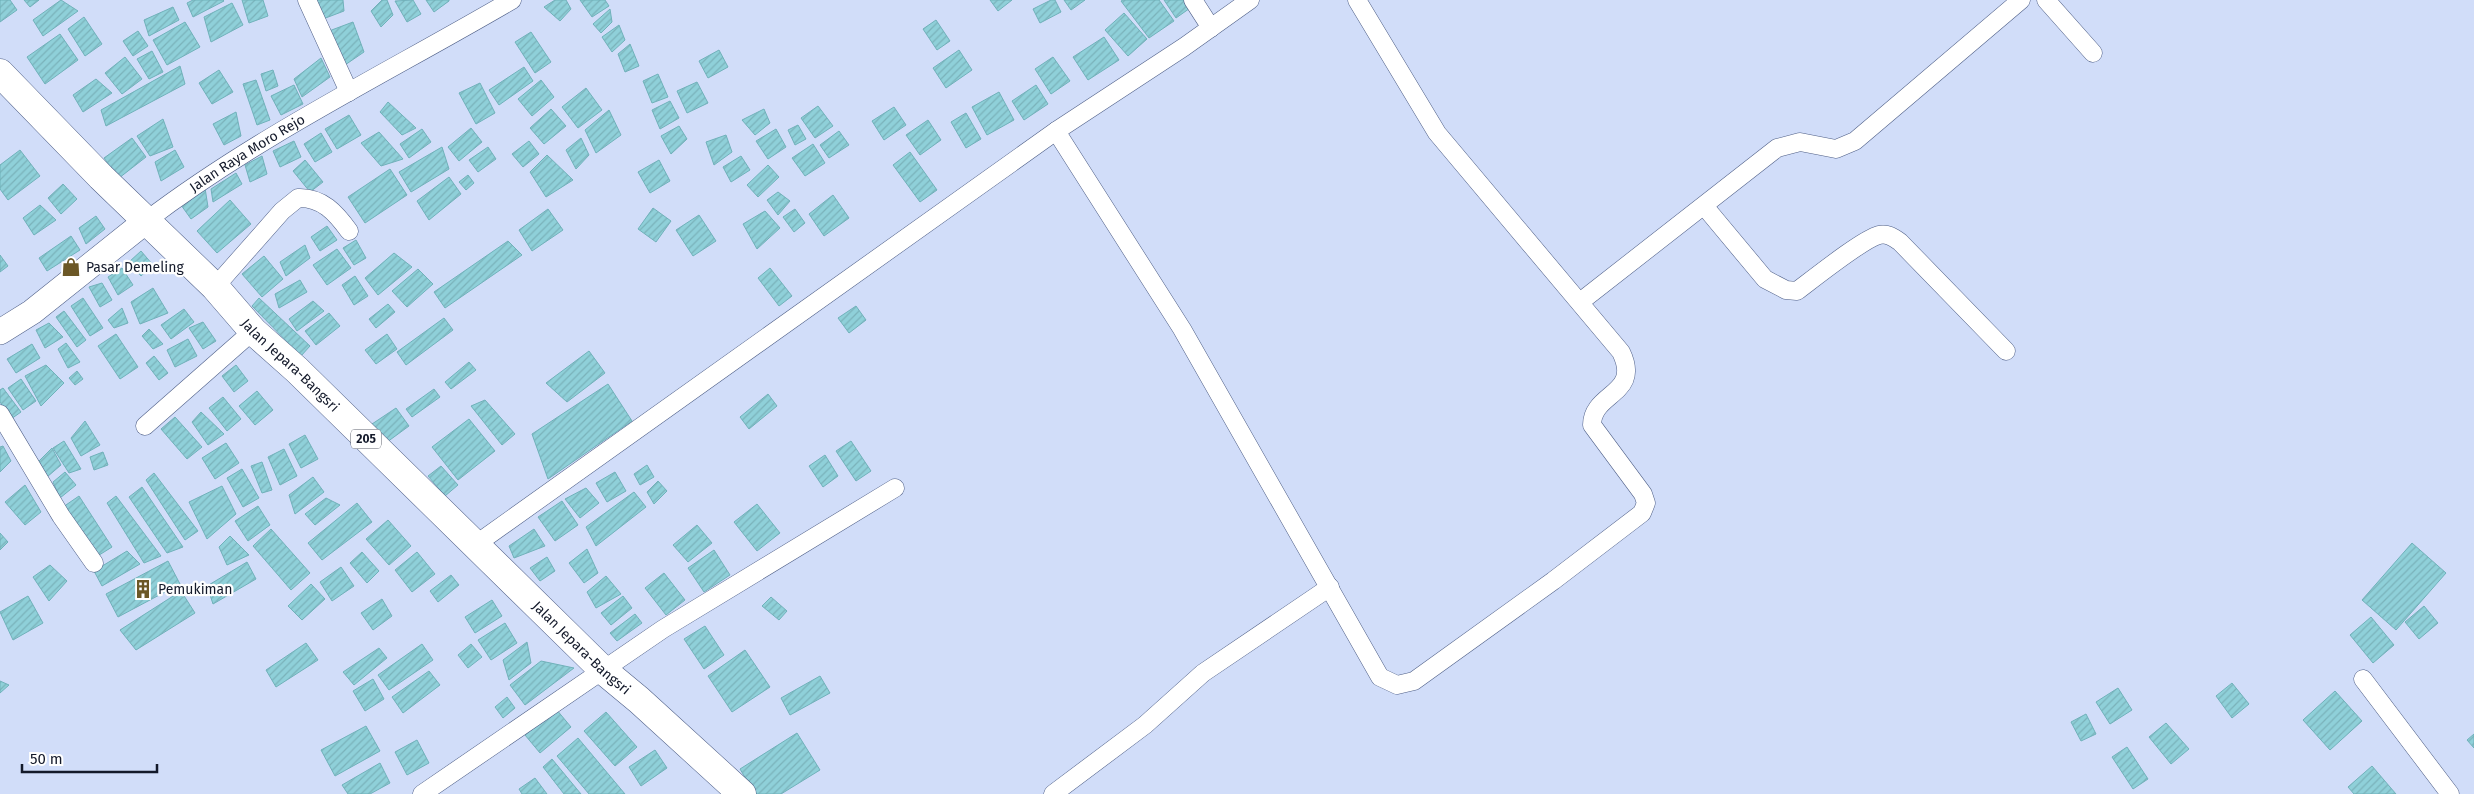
<svg xmlns="http://www.w3.org/2000/svg" width="2474" height="794" font-family="'Fira Sans',sans-serif">
	<defs>
		<pattern id="building-hatch" width="6" height="6" patternUnits="userSpaceOnUse" patternTransform="scale(1.25)"><rect width="6" height="6" fill="#8fd0d9"/><path d="M-1 1l2-2M0 6l6-6M5 7l2-2" fill="none" stroke="#7ab2ba"/></pattern>
	</defs>
	<rect width="100%" height="100%" fill="#d1ddf9"/>
	<g fill="url(#building-hatch)" stroke="#70b1ba">
		<polygon points="0,0 10,0 17,10 0,22"/>
		<polygon points="24,0 39,0 30,7"/>
		<polygon points="61,0 78,11 43,36 33,20"/>
		<polygon points="193,0 223,0 224,1 193,17 187,3"/>
		<polygon points="242,0 263,0 268,16 249,23"/>
		<polygon points="315,0 343,0 344,11 323,19"/>
		<polygon points="382,0 387,0 393,15 381,27 371,11"/>
		<polygon points="413,0 421,14 407,22 395,1"/>
		<polygon points="426,0 449,0 449,1 434,12"/>
		<polygon points="555,0 566,0 571,9 560,21 544,7"/>
		<polygon points="580,0 605,0 609,6 592,17"/>
		<polygon points="990,0 1012,0 998,11"/>
		<polygon points="1051,0 1055,0 1061,12 1040,23 1033,9"/>
		<polygon points="1064,0 1085,0 1071,10"/>
		<polygon points="1123,0 1159,0 1174,21 1149,38 1121,1"/>
		<polygon points="1164,0 1189,0 1193,6 1176,18"/>
		<polygon points="232,3 243,25 211,42 204,17"/>
		<polygon points="173,7 179,20 149,36 144,20"/>
		<polygon points="610,9 612,22 601,33 593,24"/>
		<polygon points="1124,13 1147,39 1128,56 1105,30"/>
		<polygon points="84,17 102,44 85,56 68,29"/>
		<polygon points="936,20 950,41 937,50 923,29"/>
		<polygon points="185,22 200,47 167,65 153,40"/>
		<polygon points="353,22 364,52 342,67 329,31"/>
		<polygon points="619,25 625,40 612,52 602,37"/>
		<polygon points="138,31 148,46 133,56 123,41"/>
		<polygon points="531,32 551,62 535,73 515,42"/>
		<polygon points="60,34 78,60 45,84 27,57"/>
		<polygon points="1104,37 1119,60 1088,80 1073,57"/>
		<polygon points="630,44 639,66 625,72 618,54"/>
		<polygon points="719,50 728,67 708,78 699,61"/>
		<polygon points="959,50 972,70 946,88 933,68"/>
		<polygon points="152,51 163,72 149,79 137,59"/>
		<polygon points="125,57 142,79 122,94 105,73"/>
		<polygon points="1053,57 1070,81 1051,94 1035,69"/>
		<polygon points="321,58 330,77 302,97 294,79"/>
		<polygon points="180,66 185,84 106,126 101,110"/>
		<polygon points="524,67 533,81 499,105 489,90"/>
		<polygon points="219,70 233,92 212,104 199,83"/>
		<polygon points="273,70 278,86 266,91 261,74"/>
		<polygon points="658,74 668,97 652,103 643,81"/>
		<polygon points="96,79 112,93 83,112 73,95"/>
		<polygon points="256,80 270,120 257,125 243,84"/>
		<polygon points="541,80 554,97 532,116 518,99"/>
		<polygon points="697,82 708,103 687,113 677,91"/>
		<polygon points="480,83 495,113 476,124 459,93"/>
		<polygon points="294,85 303,104 281,115 271,96"/>
		<polygon points="1036,85 1048,104 1024,120 1012,101"/>
		<polygon points="586,88 602,110 578,128 562,107"/>
		<polygon points="999,92 1014,120 987,135 972,107"/>
		<polygon points="670,101 679,118 660,129 652,110"/>
		<polygon points="388,102 416,128 402,135 380,112"/>
		<polygon points="818,106 833,126 815,138 801,118"/>
		<polygon points="894,107 906,125 884,140 872,121"/>
		<polygon points="551,109 566,126 544,144 530,128"/>
		<polygon points="764,109 770,123 755,135 742,120"/>
		<polygon points="609,110 621,135 596,153 585,130"/>
		<polygon points="236,112 241,136 224,145 213,124"/>
		<polygon points="966,113 981,139 966,148 951,122"/>
		<polygon points="349,115 361,135 337,149 325,129"/>
		<polygon points="163,119 173,147 150,156 137,136"/>
		<polygon points="928,120 941,140 920,155 906,135"/>
		<polygon points="798,125 806,139 795,145 788,130"/>
		<polygon points="679,126 687,139 671,154 661,136"/>
		<polygon points="471,128 482,142 459,161 448,147"/>
		<polygon points="422,129 431,142 409,158 400,144"/>
		<polygon points="776,129 786,147 768,159 756,141"/>
		<polygon points="839,131 849,145 829,158 820,145"/>
		<polygon points="379,132 403,159 381,166 361,143"/>
		<polygon points="321,133 332,152 315,162 304,144"/>
		<polygon points="726,135 732,152 714,165 706,142"/>
		<polygon points="132,138 146,157 119,178 104,158"/>
		<polygon points="581,138 589,155 576,169 566,150"/>
		<polygon points="294,141 301,157 280,167 273,151"/>
		<polygon points="529,141 539,154 523,167 512,154"/>
		<polygon points="813,144 825,163 805,176 792,158"/>
		<polygon points="442,147 449,169 411,192 399,172"/>
		<polygon points="488,147 496,159 478,172 469,160"/>
		<polygon points="20,150 40,176 8,200 0,189 0,165"/>
		<polygon points="175,150 184,167 161,181 155,162"/>
		<polygon points="910,152 937,190 920,202 893,165"/>
		<polygon points="547,155 573,180 546,197 530,172"/>
		<polygon points="262,156 267,174 250,182 245,165"/>
		<polygon points="741,156 750,170 731,182 723,167"/>
		<polygon points="305,160 323,182 310,192 293,171"/>
		<polygon points="659,160 670,181 650,193 638,172"/>
		<polygon points="768,165 779,177 758,197 747,185"/>
		<polygon points="390,169 407,195 365,223 348,197"/>
		<polygon points="236,173 242,184 213,202 211,189"/>
		<polygon points="468,175 474,183 466,190 459,182"/>
		<polygon points="449,177 461,194 429,220 417,201"/>
		<polygon points="63,184 77,199 61,214 48,198"/>
		<polygon points="205,188 208,207 191,219 181,205"/>
		<polygon points="778,192 790,201 778,215 767,200"/>
		<polygon points="833,195 849,218 824,236 809,214"/>
		<polygon points="230,200 251,224 217,253 197,231"/>
		<polygon points="40,205 56,220 34,235 23,218"/>
		<polygon points="653,208 671,221 656,242 638,229"/>
		<polygon points="548,209 563,230 532,251 519,230"/>
		<polygon points="795,209 805,223 794,232 783,217"/>
		<polygon points="765,211 780,228 757,249 743,224"/>
		<polygon points="699,215 716,241 693,256 676,230"/>
		<polygon points="96,216 105,229 86,244 79,228"/>
		<polygon points="327,226 337,240 320,251 311,237"/>
		<polygon points="71,236 80,250 47,271 39,258"/>
		<polygon points="356,240 366,258 354,265 343,248"/>
		<polygon points="508,241 522,255 445,308 434,292"/>
		<polygon points="305,245 310,258 286,276 280,262"/>
		<polygon points="337,249 351,268 327,285 313,265"/>
		<polygon points="141,251 153,265 141,276 129,262"/>
		<polygon points="394,253 412,267 378,295 365,278"/>
		<polygon points="0,255 8,266 0,272"/>
		<polygon points="264,256 283,279 262,297 242,274"/>
		<polygon points="122,268 133,285 118,295 108,277"/>
		<polygon points="770,268 792,296 779,306 758,278"/>
		<polygon points="418,269 433,284 407,307 392,291"/>
		<polygon points="355,276 368,296 354,305 342,285"/>
		<polygon points="300,280 307,292 279,308 275,294"/>
		<polygon points="102,283 112,300 100,307 89,287"/>
		<polygon points="153,288 168,313 140,324 131,302"/>
		<polygon points="83,298 103,328 90,336 71,306"/>
		<polygon points="259,298 310,346 301,356 252,306"/>
		<polygon points="313,301 324,311 297,331 289,319"/>
		<polygon points="388,304 395,312 376,328 369,319"/>
		<polygon points="856,306 866,320 849,333 838,318"/>
		<polygon points="122,308 128,323 114,328 108,320"/>
		<polygon points="184,309 194,322 171,339 161,325"/>
		<polygon points="64,311 86,340 77,347 56,317"/>
		<polygon points="329,313 340,326 316,345 305,331"/>
		<polygon points="444,318 453,330 406,365 397,352"/>
		<polygon points="203,322 216,341 203,349 189,328"/>
		<polygon points="49,323 63,337 45,348 36,330"/>
		<polygon points="149,329 163,344 153,349 142,336"/>
		<polygon points="116,334 138,367 120,379 98,346"/>
		<polygon points="387,334 397,349 376,364 365,350"/>
		<polygon points="188,339 197,356 175,367 167,350"/>
		<polygon points="66,343 80,362 68,368 58,349"/>
		<polygon points="32,344 40,358 16,373 7,359"/>
		<polygon points="589,351 605,373 567,402 546,383"/>
		<polygon points="154,356 168,373 159,380 146,363"/>
		<polygon points="469,362 476,370 451,389 445,382"/>
		<polygon points="46,365 64,383 41,406 25,376"/>
		<polygon points="236,365 248,381 234,392 222,376"/>
		<polygon points="77,371 83,379 75,385 69,378"/>
		<polygon points="21,379 36,401 23,410 8,388"/>
		<polygon points="608,384 632,421 548,479 532,434"/>
		<polygon points="3,388 21,412 11,419 0,402 0,390"/>
		<polygon points="434,389 440,397 412,417 406,409"/>
		<polygon points="257,391 273,410 255,425 239,406"/>
		<polygon points="768,394 777,406 749,429 740,417"/>
		<polygon points="223,397 241,419 227,431 209,408"/>
		<polygon points="485,400 515,434 502,445 471,406"/>
		<polygon points="396,408 409,426 383,445 369,426"/>
		<polygon points="201,412 224,434 208,445 192,422"/>
		<polygon points="175,417 202,447 187,459 161,429"/>
		<polygon points="469,419 495,451 458,480 432,447"/>
		<polygon points="85,421 100,445 81,456 71,438"/>
		<polygon points="305,435 318,459 301,468 289,444"/>
		<polygon points="64,441 81,469 69,473 53,448"/>
		<polygon points="851,441 871,471 856,481 836,451"/>
		<polygon points="226,443 239,463 215,479 202,458"/>
		<polygon points="3,446 11,461 0,472 0,447"/>
		<polygon points="52,448 61,465 47,477 38,462"/>
		<polygon points="284,449 297,476 280,485 268,457"/>
		<polygon points="103,452 108,465 94,470 90,457"/>
		<polygon points="825,455 838,476 823,487 809,466"/>
		<polygon points="262,462 272,490 262,493 251,466"/>
		<polygon points="647,465 654,477 640,485 634,474"/>
		<polygon points="441,466 458,485 445,496 428,476"/>
		<polygon points="242,469 259,498 243,507 227,478"/>
		<polygon points="65,472 76,485 60,498 53,482"/>
		<polygon points="615,472 626,491 607,502 596,483"/>
		<polygon points="154,473 198,531 185,540 146,480"/>
		<polygon points="313,477 324,492 295,514 289,495"/>
		<polygon points="658,481 667,491 654,504 647,492"/>
		<polygon points="25,485 41,512 25,525 5,502"/>
		<polygon points="222,486 236,514 207,539 189,502"/>
		<polygon points="142,487 183,547 167,553 129,497"/>
		<polygon points="586,488 599,503 580,518 565,499"/>
		<polygon points="634,492 646,507 596,546 586,527"/>
		<polygon points="79,496 112,547 96,557 63,507"/>
		<polygon points="116,496 161,556 144,563 107,503"/>
		<polygon points="326,498 340,505 315,525 305,514"/>
		<polygon points="562,501 578,525 555,541 538,517"/>
		<polygon points="357,503 372,522 322,560 308,543"/>
		<polygon points="757,504 780,533 757,551 734,522"/>
		<polygon points="258,506 270,525 248,541 235,521"/>
		<polygon points="388,520 411,546 389,565 366,539"/>
		<polygon points="697,525 712,543 688,562 673,545"/>
		<polygon points="271,529 310,573 291,590 253,546"/>
		<polygon points="534,529 545,546 514,558 509,546"/>
		<polygon points="0,533 8,542 0,550"/>
		<polygon points="230,536 249,555 227,565 219,547"/>
		<polygon points="2412,543 2446,573 2396,630 2362,600"/>
		<polygon points="587,549 598,573 584,583 569,563"/>
		<polygon points="714,550 730,575 704,592 688,568"/>
		<polygon points="127,551 140,564 102,586 94,571"/>
		<polygon points="362,552 379,571 367,583 350,563"/>
		<polygon points="417,552 435,574 412,592 395,570"/>
		<polygon points="547,557 555,571 540,581 530,568"/>
		<polygon points="168,561 180,584 118,617 106,594"/>
		<polygon points="247,562 256,579 213,604 207,586"/>
		<polygon points="50,565 67,581 49,601 33,577"/>
		<polygon points="341,567 354,586 332,601 320,582"/>
		<polygon points="664,573 685,600 666,615 645,588"/>
		<polygon points="451,575 459,585 438,602 430,591"/>
		<polygon points="606,576 621,594 596,608 587,592"/>
		<polygon points="311,584 325,599 302,620 288,606"/>
		<polygon points="181,591 195,613 136,650 120,630"/>
		<polygon points="28,596 43,623 13,640 0,612"/>
		<polygon points="623,596 632,608 611,625 601,613"/>
		<polygon points="771,597 787,611 779,620 762,606"/>
		<polygon points="382,599 392,616 373,630 361,613"/>
		<polygon points="492,600 502,616 475,633 465,617"/>
		<polygon points="2424,606 2438,623 2419,639 2405,622"/>
		<polygon points="635,614 642,623 617,641 610,633"/>
		<polygon points="2371,617 2394,645 2373,663 2350,635"/>
		<polygon points="505,623 517,643 491,660 478,640"/>
		<polygon points="705,626 724,655 704,669 684,639"/>
		<polygon points="527,642 531,663 509,680 503,660"/>
		<polygon points="306,643 318,660 276,687 266,670"/>
		<polygon points="422,644 433,660 389,690 378,675"/>
		<polygon points="471,644 482,657 468,668 458,655"/>
		<polygon points="379,648 387,658 354,685 343,672"/>
		<polygon points="745,650 770,687 732,712 708,676"/>
		<polygon points="541,661 574,668 525,705 510,685"/>
		<polygon points="429,671 440,685 403,713 392,697"/>
		<polygon points="820,676 830,693 790,715 781,698"/>
		<polygon points="373,679 384,699 365,711 353,691"/>
		<polygon points="0,681 9,685 0,693"/>
		<polygon points="2232,683 2249,704 2232,718 2216,696"/>
		<polygon points="2118,688 2132,710 2110,724 2096,702"/>
		<polygon points="2335,691 2362,721 2330,750 2303,720"/>
		<polygon points="507,697 515,708 503,718 495,707"/>
		<polygon points="556,709 571,727 540,753 525,735"/>
		<polygon points="606,712 637,747 615,766 584,731"/>
		<polygon points="2086,714 2096,734 2081,741 2071,722"/>
		<polygon points="2166,723 2189,749 2171,764 2149,737"/>
		<polygon points="366,726 380,751 335,776 321,750"/>
		<polygon points="797,733 820,770 781,794 755,794 740,769"/>
		<polygon points="2474,734 2474,748 2467,740"/>
		<polygon points="578,738 625,794 589,794 557,756"/>
		<polygon points="417,740 429,763 407,775 395,752"/>
		<polygon points="2127,747 2148,779 2133,789 2112,757"/>
		<polygon points="655,750 667,768 641,786 629,767"/>
		<polygon points="552,759 581,794 564,794 543,767"/>
		<polygon points="380,763 390,783 370,794 348,794 342,785"/>
		<polygon points="2372,766 2396,794 2354,794 2348,787"/>
		<polygon points="535,778 547,794 522,794 519,789"/>
	</g>
	<g fill="none" stroke-linecap="round" stroke-linejoin="round">
		<g stroke="#4f5f87" stroke-width="19">
			<g id="street">
				<polyline points="307,0 349,92"/>
				<polyline points="1193,0 1211,28"/>
				<polyline points="2046,0 2093,53"/>
				<path d="M1056,131l126,198 198,348 17,8 17,-4 139,-100 89,-68 4,-10 -3,-9 -51,-69c0,-33 50,-30 29,-73l-184,-219 -80,-133"/>
				<path d="M1705,207l60,72 21,11 11,1c16,-12 66,-52 82,-56 8,-2 14,2 21,7l106,109"/>
				<path id="s1" d="M146,221c113,-86 243,-149 366,-221"/>
				<path d="M215,287l67,-76 16,-13c24,-1 38,15 51,33"/>
				<polyline points="1580,302 1777,148 1800,142 1836,149 1855,141 2021,0"/>
				<polyline points="0,414 61,516 94,563"/>
				<polyline points="145,426 253,331"/>
				<polyline points="475,545 1056,131 1184,47 1250,0"/>
				<polyline points="2363,679 2450,794"/>
				<polyline points="422,794 663,629 895,488"/>
				<polyline points="1053,794 1145,725 1203,673 1330,587"/>
			</g>
		</g>
		<g stroke="#4f5f87" stroke-width="26">
			<polyline id="secondary" points="0,332 32,312 146,221"/>
		</g>
		<g stroke="#4f5f87" stroke-width="29">
			<g id="primary">
				<path id="s2" d="M0,73l101,104 114,110 38,44 44,39 307,301 35,29 103,94"/>
			</g>
		</g>
		<use href="#street" stroke="#fff" stroke-width="18"/>
		<use href="#secondary" stroke="#fff" stroke-width="25"/>
		<use href="#primary" stroke="#fff" stroke-width="28"/>
	</g>
	<defs>
		<g id="shop-bare" transform="scale(1.5)"><path d="M-5-2.5h2.3a2.7 3.5 0 0 1 5.4 0H5L5.5 6h-11ZM-1.5-2.5h3a1.5 2.3 0 0 0-3 0Z" fill="#6b5726" stroke="#fefefe" stroke-width="2.5" paint-order="stroke"/></g>
		<g id="building-bare" transform="scale(1.5)"><path d="M-4-6H4V6H1V3H-1V6H-4ZM-2.5-4.3h1.7v1.8h-1.7ZM.8-4.3h1.7v1.8H.8ZM-2.5-1h1.7V.8h-1.7ZM.8-1h1.7V.8H.8Z" fill="#6b5726" stroke="#fefefe" stroke-width="2.5" paint-order="stroke"/></g>
	</defs>
	<g fill-rule="evenodd">
		<use href="#shop-bare" x="71" y="267"/>
		<use href="#building-bare" x="143" y="589"/>
	</g>
	<g text-anchor="middle" stroke-width="4.5" stroke-linejoin="round" paint-order="stroke">
		<rect fill="#fefefe" stroke="#5a5e6a" stroke-width="1" x="351" y="429.5" width="30" height="19" rx="4"/>
		<g font-size="12" font-weight="bold" fill="#13192a">
			<text x="366" y="443">205</text>
		</g>
		<g font-size="14" fill="#13192a" stroke="#fefefe">
			<text dy="5" stroke="none"><textPath href="#s1" startOffset="122">Jalan Raya Moro Rejo</textPath></text>
			<text dy="5" stroke="none"><textPath href="#s2" startOffset="412">Jalan Jepara-Bangsri</textPath></text>
			<text dy="5" stroke="none"><textPath href="#s2" startOffset="818">Jalan Jepara-Bangsri</textPath></text>
		</g>
		<g font-size="14" fill="#13192a" stroke="#fefefe" text-anchor="start">
			<text x="86" y="272">Pasar Demeling</text>
			<text x="158" y="594">Pemukiman</text>
		</g>
	</g>
	<path d="M22 764v8h135v-8" fill="none" stroke="#13192a" stroke-width="2.5"/>
	<text x="30" y="764" font-size="15" fill="#13192a" stroke="#fefefe" stroke-width="4" paint-order="stroke">50 m</text>
</svg>
